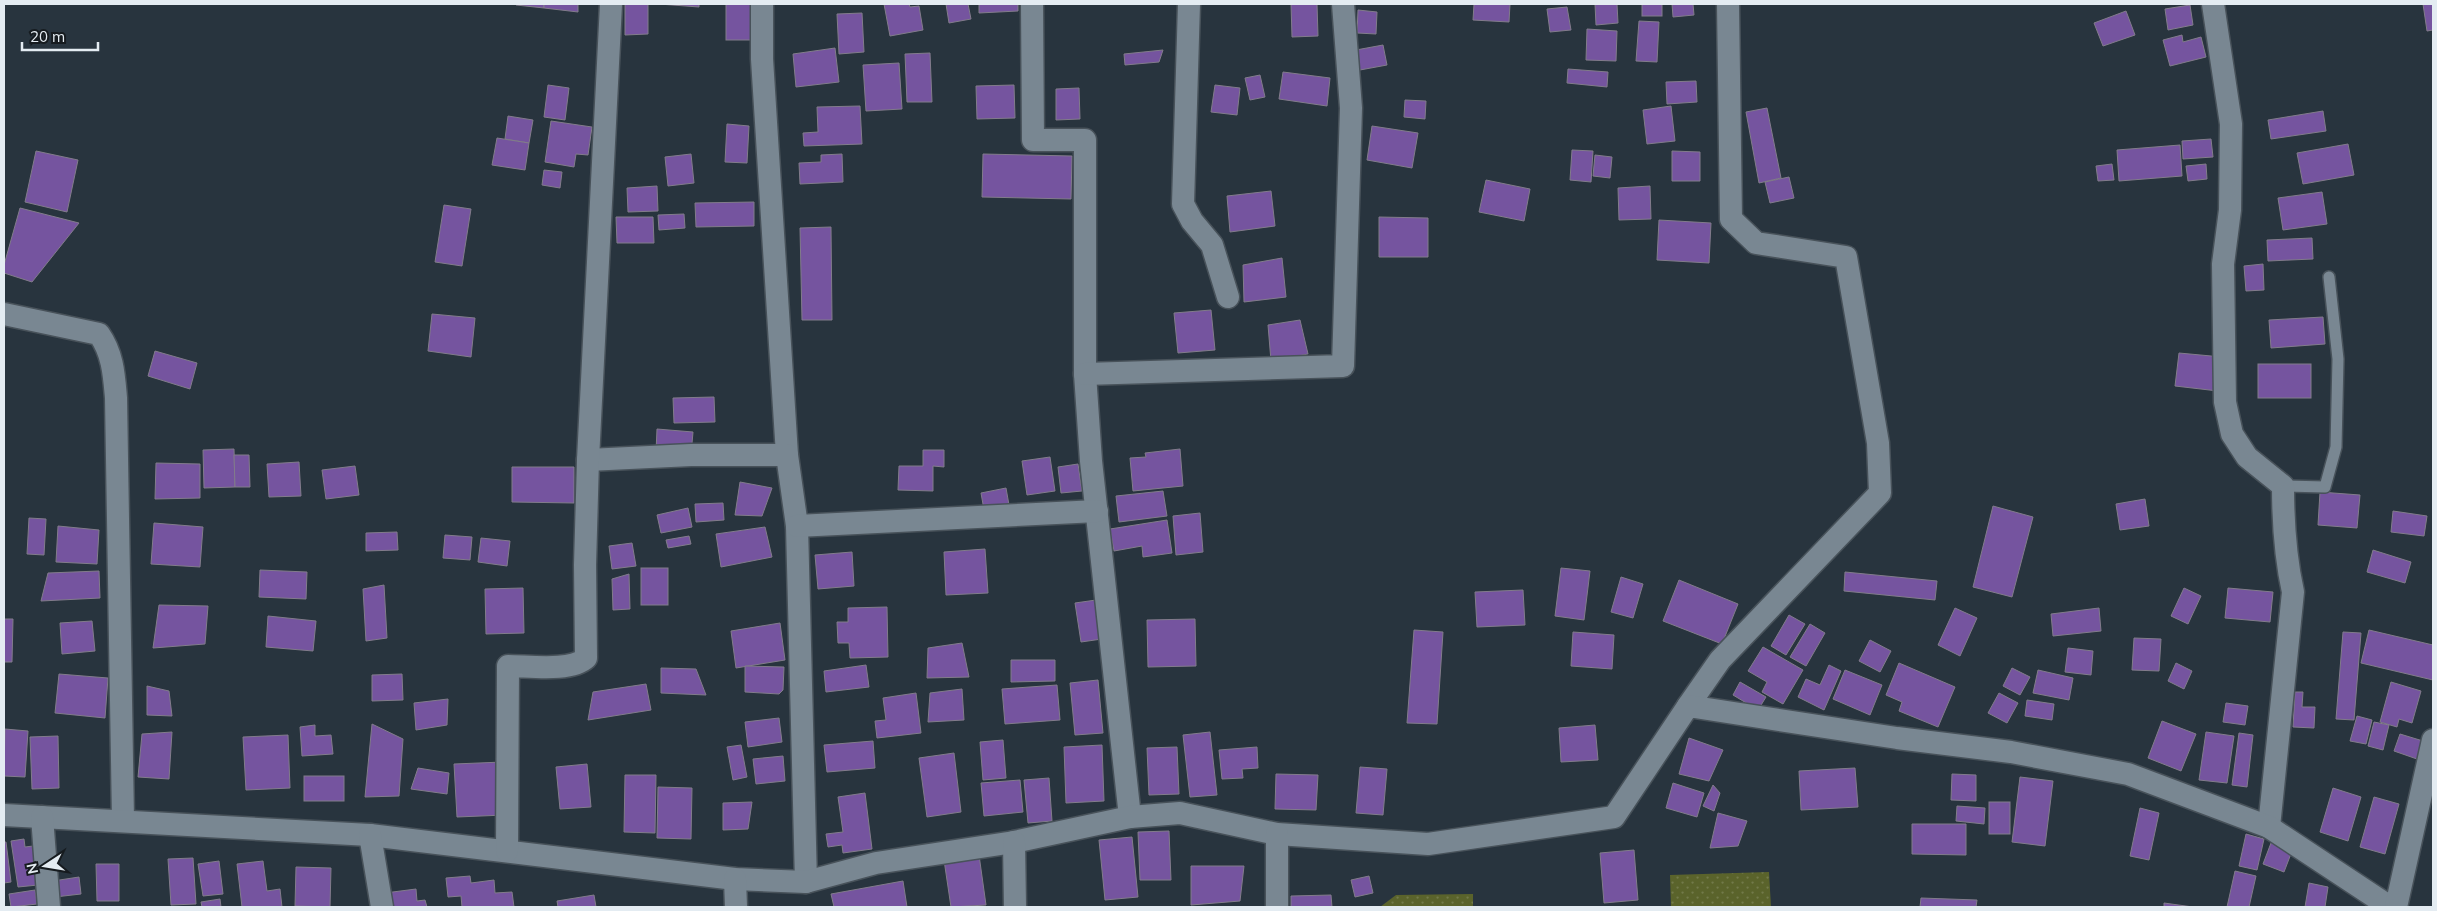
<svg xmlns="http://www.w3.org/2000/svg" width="2437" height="911" font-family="Mulish,sans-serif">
	<defs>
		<pattern id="grass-dots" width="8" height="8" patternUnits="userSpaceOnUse" patternTransform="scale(1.25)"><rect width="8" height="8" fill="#5a632b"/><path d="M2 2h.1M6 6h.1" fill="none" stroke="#727a4a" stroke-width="1.8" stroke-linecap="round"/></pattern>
	</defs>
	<rect width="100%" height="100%" fill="#28343e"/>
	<g fill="url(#grass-dots)">
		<polygon points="1769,872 1771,907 1671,907 1670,875"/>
		<polygon points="1473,894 1473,907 1380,907 1396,895"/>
	</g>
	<g fill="#75549f" stroke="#827c8b">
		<polygon points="516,4 544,4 544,8 516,5"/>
		<polygon points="544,4 578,4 578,12 544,8"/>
		<polygon points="625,4 648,4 648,34 625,35"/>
		<polygon points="659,4 699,4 699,7"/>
		<rect x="726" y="4" width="28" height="36"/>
		<polygon points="884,4 909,4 910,7 919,6 923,30 890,36"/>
		<polygon points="946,4 968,4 971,19 949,23"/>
		<polygon points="979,4 1018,4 1018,11 979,13"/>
		<polygon points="1291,4 1317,4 1318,36 1292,37"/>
		<polygon points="1474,4 1510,4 1509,22 1473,20"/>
		<polygon points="1595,4 1617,4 1618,23 1596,25"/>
		<rect x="1642" y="4" width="20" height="12"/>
		<polygon points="1672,4 1693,4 1694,15 1673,17"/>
		<polygon points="2423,4 2433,4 2433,30 2427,31"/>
		<polygon points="2190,5 2193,25 2168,30 2165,9"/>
		<polygon points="1567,7 1571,30 1550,32 1547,9"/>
		<polygon points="1358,10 1377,12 1376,34 1357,33"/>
		<polygon points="2126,11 2135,35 2103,46 2094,23"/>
		<polygon points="862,13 864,52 839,54 837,14"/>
		<polygon points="1639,21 1659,22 1657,62 1636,61"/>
		<polygon points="1587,29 1617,31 1616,61 1586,60"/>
		<polygon points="2182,35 2183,42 2201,37 2206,57 2170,66 2163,40"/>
		<polygon points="1383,45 1387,65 1360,70 1356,50"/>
		<polygon points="835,48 839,82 796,87 793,54"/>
		<polygon points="1163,50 1159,62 1125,65 1124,54"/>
		<polygon points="930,53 932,102 907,102 905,54"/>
		<polygon points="899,63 902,109 866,111 863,65"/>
		<polygon points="1568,69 1608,72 1607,87 1567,83"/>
		<polygon points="1283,72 1330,78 1327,106 1279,99"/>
		<polygon points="1260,75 1265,97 1250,100 1245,78"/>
		<polygon points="1696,81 1697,102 1667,104 1666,82"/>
		<polygon points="548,85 569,88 565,120 544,117"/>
		<polygon points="1014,85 1015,118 977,119 976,86"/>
		<polygon points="1215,85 1240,88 1237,115 1211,112"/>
		<polygon points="1079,88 1080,119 1056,120 1056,89"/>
		<polygon points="1405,100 1426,101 1425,119 1404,117"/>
		<polygon points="860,106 862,144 804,146 803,133 818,132 817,107"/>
		<polygon points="1671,106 1675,141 1647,144 1643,110"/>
		<polygon points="1767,108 1781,178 1759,183 1746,112"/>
		<polygon points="2323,111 2326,131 2271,139 2268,120"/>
		<polygon points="508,116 533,120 529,143 505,139"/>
		<polygon points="551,121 592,127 588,155 576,154 574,167 545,162"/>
		<polygon points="727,124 749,126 747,163 725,162"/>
		<polygon points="1372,126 1418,133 1412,168 1367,160"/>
		<polygon points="497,138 529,143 525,170 492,165"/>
		<polygon points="2211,139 2213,157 2183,159 2182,141"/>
		<polygon points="2348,144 2354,175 2303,184 2297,153"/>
		<polygon points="2180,145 2182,176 2119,181 2117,150"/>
		<polygon points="1572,150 1593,151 1591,182 1570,180"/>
		<polygon points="36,151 78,160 67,212 25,202"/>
		<polygon points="1672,151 1700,152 1700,181 1672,181"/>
		<polygon points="691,154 694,183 668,186 665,157"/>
		<polygon points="842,154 843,182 800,184 799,163 821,162 821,155"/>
		<polygon points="983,154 1072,156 1071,199 982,197"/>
		<polygon points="1595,155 1612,157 1610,178 1593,176"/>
		<polygon points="2112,164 2114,180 2098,181 2096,166"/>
		<polygon points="2206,164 2207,179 2188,181 2186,166"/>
		<polygon points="544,170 562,172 560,188 542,185"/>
		<polygon points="1789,177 1794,198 1770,203 1765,182"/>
		<polygon points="1486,180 1530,189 1524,221 1479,212"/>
		<polygon points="657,186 658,211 628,212 627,188"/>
		<polygon points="1650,186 1651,219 1619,220 1618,188"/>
		<polygon points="1271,191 1275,226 1230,232 1227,196"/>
		<polygon points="2322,192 2327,224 2283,230 2278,198"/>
		<polygon points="754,202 754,226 696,227 695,203"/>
		<polygon points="444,205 471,209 462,266 435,262"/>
		<polygon points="20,208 79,223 32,282 4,273 4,265"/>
		<polygon points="684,214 685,228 659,230 658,215"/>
		<polygon points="616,217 653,217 654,243 617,243"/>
		<polygon points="1379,217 1428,218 1428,257 1379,257"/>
		<polygon points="1659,220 1711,223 1709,263 1657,260"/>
		<polygon points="831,227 832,320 802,320 800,228"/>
		<polygon points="2312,238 2313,259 2268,261 2267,240"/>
		<polygon points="1282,258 1286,297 1244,302 1243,265"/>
		<polygon points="2263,264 2264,290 2246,291 2244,266"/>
		<polygon points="1211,310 1215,350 1178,353 1174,313"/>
		<polygon points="432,314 475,318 471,357 428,351"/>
		<polygon points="2323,317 2325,344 2271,348 2269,320"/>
		<polygon points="1300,320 1308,354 1271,361 1268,325"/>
		<polygon points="155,351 197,363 190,389 148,376"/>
		<polygon points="2179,353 2222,357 2218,391 2175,386"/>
		<rect x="2258" y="364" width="53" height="34"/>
		<polygon points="714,397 715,422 674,423 673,398"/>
		<polygon points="657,429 693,432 691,455 656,452"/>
		<polygon points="234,449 235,487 204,488 203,450"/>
		<polygon points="1180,449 1183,486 1133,491 1130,458 1146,457 1145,453"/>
		<polygon points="923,450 944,450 944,467 933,466 933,491 898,490 899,466 923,466"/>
		<polygon points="234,455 249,455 250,487 235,487"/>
		<polygon points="1050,457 1055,491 1027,495 1022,461"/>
		<polygon points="299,462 301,496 269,497 267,464"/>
		<polygon points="156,463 200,464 200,498 155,499"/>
		<polygon points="1078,464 1082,491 1061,493 1058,467"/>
		<polygon points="355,466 359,495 326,499 322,470"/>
		<polygon points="512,467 574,467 574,503 512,502"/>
		<polygon points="740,482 772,488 762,516 735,515"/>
		<polygon points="1006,488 1009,505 984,510 981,493"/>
		<polygon points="1163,491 1167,516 1119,522 1116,496"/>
		<polygon points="2320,492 2360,495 2357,528 2318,525"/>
		<polygon points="2145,499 2149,526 2120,530 2116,504"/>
		<polygon points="723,503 724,520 696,522 695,504"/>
		<polygon points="1993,506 2033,517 2012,597 1973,587"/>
		<polygon points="688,508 692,527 661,533 657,515"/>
		<polygon points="2393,511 2427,516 2424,536 2391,532"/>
		<polygon points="1200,513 1203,552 1176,555 1173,516"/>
		<polygon points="29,518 46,519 44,555 27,554"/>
		<polygon points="1167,520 1172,553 1143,557 1142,546 1114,551 1110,529"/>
		<polygon points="154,523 203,527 200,567 151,564"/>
		<polygon points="58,526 99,530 97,564 56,562"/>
		<polygon points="765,527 772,557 721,567 716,534"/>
		<polygon points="397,532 398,550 366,551 366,533"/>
		<polygon points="445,535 472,537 470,560 443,558"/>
		<polygon points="689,536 691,544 668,548 666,540"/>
		<polygon points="481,538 510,541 507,566 478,562"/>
		<polygon points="632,543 636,566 612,569 609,546"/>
		<polygon points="985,549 988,593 946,595 944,552"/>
		<polygon points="2373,550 2411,562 2405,583 2367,572"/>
		<polygon points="852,552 854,586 818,589 815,555"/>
		<rect x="641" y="568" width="27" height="37"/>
		<polygon points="1561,568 1590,571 1584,620 1555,616"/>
		<polygon points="260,570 307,572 306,599 259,597"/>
		<polygon points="99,571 100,598 41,601 48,573"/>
		<polygon points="1845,572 1937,581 1935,600 1844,591"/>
		<polygon points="629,574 630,609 613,610 612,579"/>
		<polygon points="1621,577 1643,584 1633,618 1611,612"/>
		<polygon points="1679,580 1738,604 1722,644 1663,621"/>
		<polygon points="384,585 387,638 366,641 363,589"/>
		<polygon points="523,588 524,633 486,634 485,589"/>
		<polygon points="2184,588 2201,596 2188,624 2171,616"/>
		<polygon points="2228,588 2273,592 2270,622 2225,618"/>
		<polygon points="1523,590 1525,625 1477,627 1475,592"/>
		<polygon points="1103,599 1109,638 1081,642 1075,603"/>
		<polygon points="159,605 208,606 205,644 153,648"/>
		<polygon points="887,607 888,657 850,658 849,643 838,643 837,622 848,622 848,608"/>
		<polygon points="1955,608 1977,618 1960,656 1938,645"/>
		<polygon points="2099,608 2101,631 2053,636 2051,614"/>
		<polygon points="1789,615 1805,624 1786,655 1771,646"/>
		<polygon points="268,616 316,621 313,651 266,647"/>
		<polygon points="4,619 13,619 12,662 4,662"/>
		<polygon points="1195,619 1196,666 1148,667 1147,620"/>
		<polygon points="92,621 95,651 62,654 60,623"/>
		<polygon points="780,623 785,660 736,668 731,631"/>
		<polygon points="1810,624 1825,633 1806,666 1790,657"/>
		<polygon points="1414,630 1443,632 1437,724 1407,723"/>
		<polygon points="2369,630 2433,645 2433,680 2361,663"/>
		<polygon points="1573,632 1614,635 1612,669 1571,666"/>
		<polygon points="2343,632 2361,633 2354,720 2336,719"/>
		<polygon points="2134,638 2161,639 2159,671 2132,670"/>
		<polygon points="1870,640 1891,651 1880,672 1859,661"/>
		<polygon points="962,643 969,677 927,678 928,648"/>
		<polygon points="1763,647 1803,670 1783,704 1762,692 1767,682 1748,671"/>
		<polygon points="2068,648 2093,651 2091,675 2065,672"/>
		<polygon points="1011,660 1055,660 1055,681 1011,682"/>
		<polygon points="1899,663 1955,687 1938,727 1899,711 1902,702 1886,695"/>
		<polygon points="2176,663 2192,671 2184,689 2168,681"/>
		<polygon points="866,665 869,687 826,692 824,671"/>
		<polygon points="1829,665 1841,671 1824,710 1798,697 1806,679 1820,685"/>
		<polygon points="745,666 784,667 783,690 779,694 745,692"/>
		<polygon points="661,668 696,669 706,695 661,693"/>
		<polygon points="2012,668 2030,677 2020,695 2003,686"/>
		<polygon points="1845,670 1882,685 1870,715 1833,699"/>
		<polygon points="2038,670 2073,678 2069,700 2033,693"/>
		<polygon points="59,674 108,678 105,718 55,713"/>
		<polygon points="402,674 403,700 372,701 372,675"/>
		<polygon points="1098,680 1103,733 1075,735 1070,683"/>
		<polygon points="1740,682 1766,697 1758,710 1733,695"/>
		<polygon points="2391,682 2421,691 2412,723 2399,719 2397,727 2380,722"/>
		<polygon points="646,684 651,710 588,720 593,692"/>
		<polygon points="1057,685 1060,720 1005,724 1002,689"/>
		<polygon points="147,686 169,691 172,716 147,715"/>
		<polygon points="962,689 964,720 928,722 930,693"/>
		<polygon points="2295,692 2303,692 2302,707 2315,707 2314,728 2293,727"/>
		<polygon points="916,693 921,733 877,738 875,721 886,720 883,698"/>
		<polygon points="1999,693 2018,703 2007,723 1988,713"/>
		<polygon points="448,699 447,725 416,730 414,703"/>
		<polygon points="2027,700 2054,704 2052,720 2025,716"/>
		<polygon points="2226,703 2248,706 2245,725 2223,722"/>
		<polygon points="2357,716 2372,720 2366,744 2350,741"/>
		<polygon points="779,718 782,742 748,747 745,722"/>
		<polygon points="2162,721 2196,734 2181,771 2148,758"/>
		<polygon points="2374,722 2389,725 2383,750 2368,746"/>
		<polygon points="372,724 403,739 399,796 365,797"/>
		<polygon points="315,725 315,736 331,735 333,754 302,756 300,727"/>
		<polygon points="1595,725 1598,760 1561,762 1559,728"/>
		<polygon points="5,729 28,731 25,777 4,776"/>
		<polygon points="172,732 169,779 138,777 142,734"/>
		<polygon points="1210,732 1217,795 1190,797 1183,735"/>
		<polygon points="2206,732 2234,736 2227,783 2199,780"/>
		<polygon points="2239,733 2253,735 2247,787 2232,785"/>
		<polygon points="2400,734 2423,741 2417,759 2394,751"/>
		<polygon points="288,735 290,788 246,790 243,737"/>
		<polygon points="58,736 59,788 32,789 30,737"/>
		<polygon points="1689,738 1723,750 1709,781 1679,774"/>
		<polygon points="1003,740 1006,778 983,780 980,742"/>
		<polygon points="873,741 875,768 827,772 824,745"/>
		<polygon points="741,745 747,777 733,780 727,747"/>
		<polygon points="1102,745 1104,801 1066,803 1064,747"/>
		<polygon points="1177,747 1179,794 1149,795 1147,748"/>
		<polygon points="1257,747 1258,768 1242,769 1243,778 1222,779 1219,750"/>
		<polygon points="954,753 961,812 927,817 919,758"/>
		<polygon points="783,756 785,781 756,784 753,759"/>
		<polygon points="503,762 505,815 457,817 454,764"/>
		<polygon points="587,764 591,807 560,809 556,767"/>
		<polygon points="1360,767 1387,769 1383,815 1356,813"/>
		<polygon points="418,768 449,773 447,794 411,789"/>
		<polygon points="1855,768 1858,807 1801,810 1799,771"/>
		<polygon points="1276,774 1318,775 1316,810 1275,809"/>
		<polygon points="1952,774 1976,775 1976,801 1951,800"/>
		<polygon points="625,775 656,775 655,833 624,832"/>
		<rect x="304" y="776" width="40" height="25"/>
		<polygon points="2020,777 2053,781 2045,846 2012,842"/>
		<polygon points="1049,778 1052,821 1028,823 1024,780"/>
		<polygon points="1020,780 1023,812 984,816 981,783"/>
		<polygon points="1673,783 1704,793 1697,817 1666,808"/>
		<polygon points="1713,785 1720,793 1714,811 1703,806"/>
		<polygon points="658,787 692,788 691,839 657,838"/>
		<polygon points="2333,788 2361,797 2348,841 2320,832"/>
		<polygon points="865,793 872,849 843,853 842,845 828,847 826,834 843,832 838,797"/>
		<polygon points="2374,797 2399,804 2385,854 2360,847"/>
		<polygon points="752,802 748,829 723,830 723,803"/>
		<rect x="1989" y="802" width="21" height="32"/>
		<polygon points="1957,806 1985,808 1984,824 1956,821"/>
		<polygon points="2140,808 2159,813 2149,860 2130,856"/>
		<polygon points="1718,813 1747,821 1738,846 1710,848"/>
		<polygon points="1912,824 1966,824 1966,855 1912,854"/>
		<polygon points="1169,831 1171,880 1140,880 1138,832"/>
		<polygon points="2246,834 2264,839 2257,870 2239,866"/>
		<polygon points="1132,837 1138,897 1105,900 1099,840"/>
		<polygon points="24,839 25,847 33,846 38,885 18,887 11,841"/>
		<polygon points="4,842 6,842 11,882 4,883"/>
		<polygon points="2271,843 2292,851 2284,872 2263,864"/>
		<polygon points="1634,850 1638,900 1604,903 1600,853"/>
		<polygon points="979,855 986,905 951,907 944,860"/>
		<polygon points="193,858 196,904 171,905 168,859"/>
		<polygon points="219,861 223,894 203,896 198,864"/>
		<polygon points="263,861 267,891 280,889 282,907 242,907 237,864"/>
		<polygon points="96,864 119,864 119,901 97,901"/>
		<polygon points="1191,866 1244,866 1240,901 1191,905"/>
		<polygon points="296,867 331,868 330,907 295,906"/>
		<polygon points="2235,871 2256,876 2249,907 2227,907"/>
		<polygon points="470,876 471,883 494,880 495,893 512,892 514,907 462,907 461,896 448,897 446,878"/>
		<polygon points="1369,876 1373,893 1355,897 1351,880"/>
		<polygon points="79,877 81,894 55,897 53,881"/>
		<polygon points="903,881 907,907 834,907 831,894"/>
		<polygon points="2309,883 2328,887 2325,907 2305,907"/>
		<polygon points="416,889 417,901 425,900 427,907 387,907 385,893"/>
		<polygon points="35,890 37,904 11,907 9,894"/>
		<polygon points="594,895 596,907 558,907 557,901"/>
		<polygon points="1331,895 1332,907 1291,907 1291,896"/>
		<polygon points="1921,898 1977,900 1976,907 1920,907"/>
		<polygon points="220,899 221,907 202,907 201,902"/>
		<polygon points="2164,903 2193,907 2164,907"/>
	</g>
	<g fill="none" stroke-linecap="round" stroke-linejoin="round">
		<g stroke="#48525a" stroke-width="14">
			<polyline id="lane" points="2283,486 2325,487 2336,447 2338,359 2329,277"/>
		</g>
		<g stroke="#48525a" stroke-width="25">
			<g id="street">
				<polyline points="762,4 762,59 787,455"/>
				<polyline points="1032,4 1033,140 1085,140 1085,374 1091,461 1130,817"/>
				<polyline points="1189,4 1183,204 1192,221 1212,245 1228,297"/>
				<path d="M2213,4l18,120 -1,86 -7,54 2,138 7,32 15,23 36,29c0,36 2,70 10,106l-24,235"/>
				<path d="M4,314l95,20c14,20 15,41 17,64l7,422"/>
				<polyline points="1085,374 1343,366 1351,108 1343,4"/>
				<polyline points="588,460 691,455 787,455 797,526 806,882"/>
				<polyline points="797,526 1097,511"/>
				<polyline points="1688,706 1720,660 1880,493 1878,443 1846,257 1756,243 1731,219 1728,4"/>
				<polyline points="4,815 370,835 735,879 806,882 876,863 1014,842 1130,817 1180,813 1277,834 1428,844 1614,817 1688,706 1897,738 2011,752 2128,774 2269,827 2390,907"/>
				<polyline points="42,817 49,907"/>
				<polyline points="1277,834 1277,907"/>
				<polyline points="370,835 382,907"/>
				<polyline points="1014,842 1015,907"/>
				<path d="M507,851l1,-185c21,0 63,6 78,-8l-1,-93 3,-105 23,-456"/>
				<polyline points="735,879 736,907"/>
				<polyline points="2396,907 2433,740"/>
			</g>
		</g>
		<use href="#lane" stroke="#798792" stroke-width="11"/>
		<use href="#street" stroke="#798792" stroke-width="22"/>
	</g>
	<rect width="2437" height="911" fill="none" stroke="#e4ecf2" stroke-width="10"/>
	<g transform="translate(45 866) rotate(258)" stroke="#161b1f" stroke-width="4" paint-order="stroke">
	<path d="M0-4L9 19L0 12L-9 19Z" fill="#e4ecf2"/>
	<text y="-8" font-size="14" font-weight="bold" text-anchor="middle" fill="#e4ecf2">N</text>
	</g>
	<path d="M22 42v8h76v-8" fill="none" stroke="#e4ecf2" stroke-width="2.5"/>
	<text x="30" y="42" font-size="15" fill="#e4ecf2" stroke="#161b1f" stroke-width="4" paint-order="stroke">20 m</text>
</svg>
